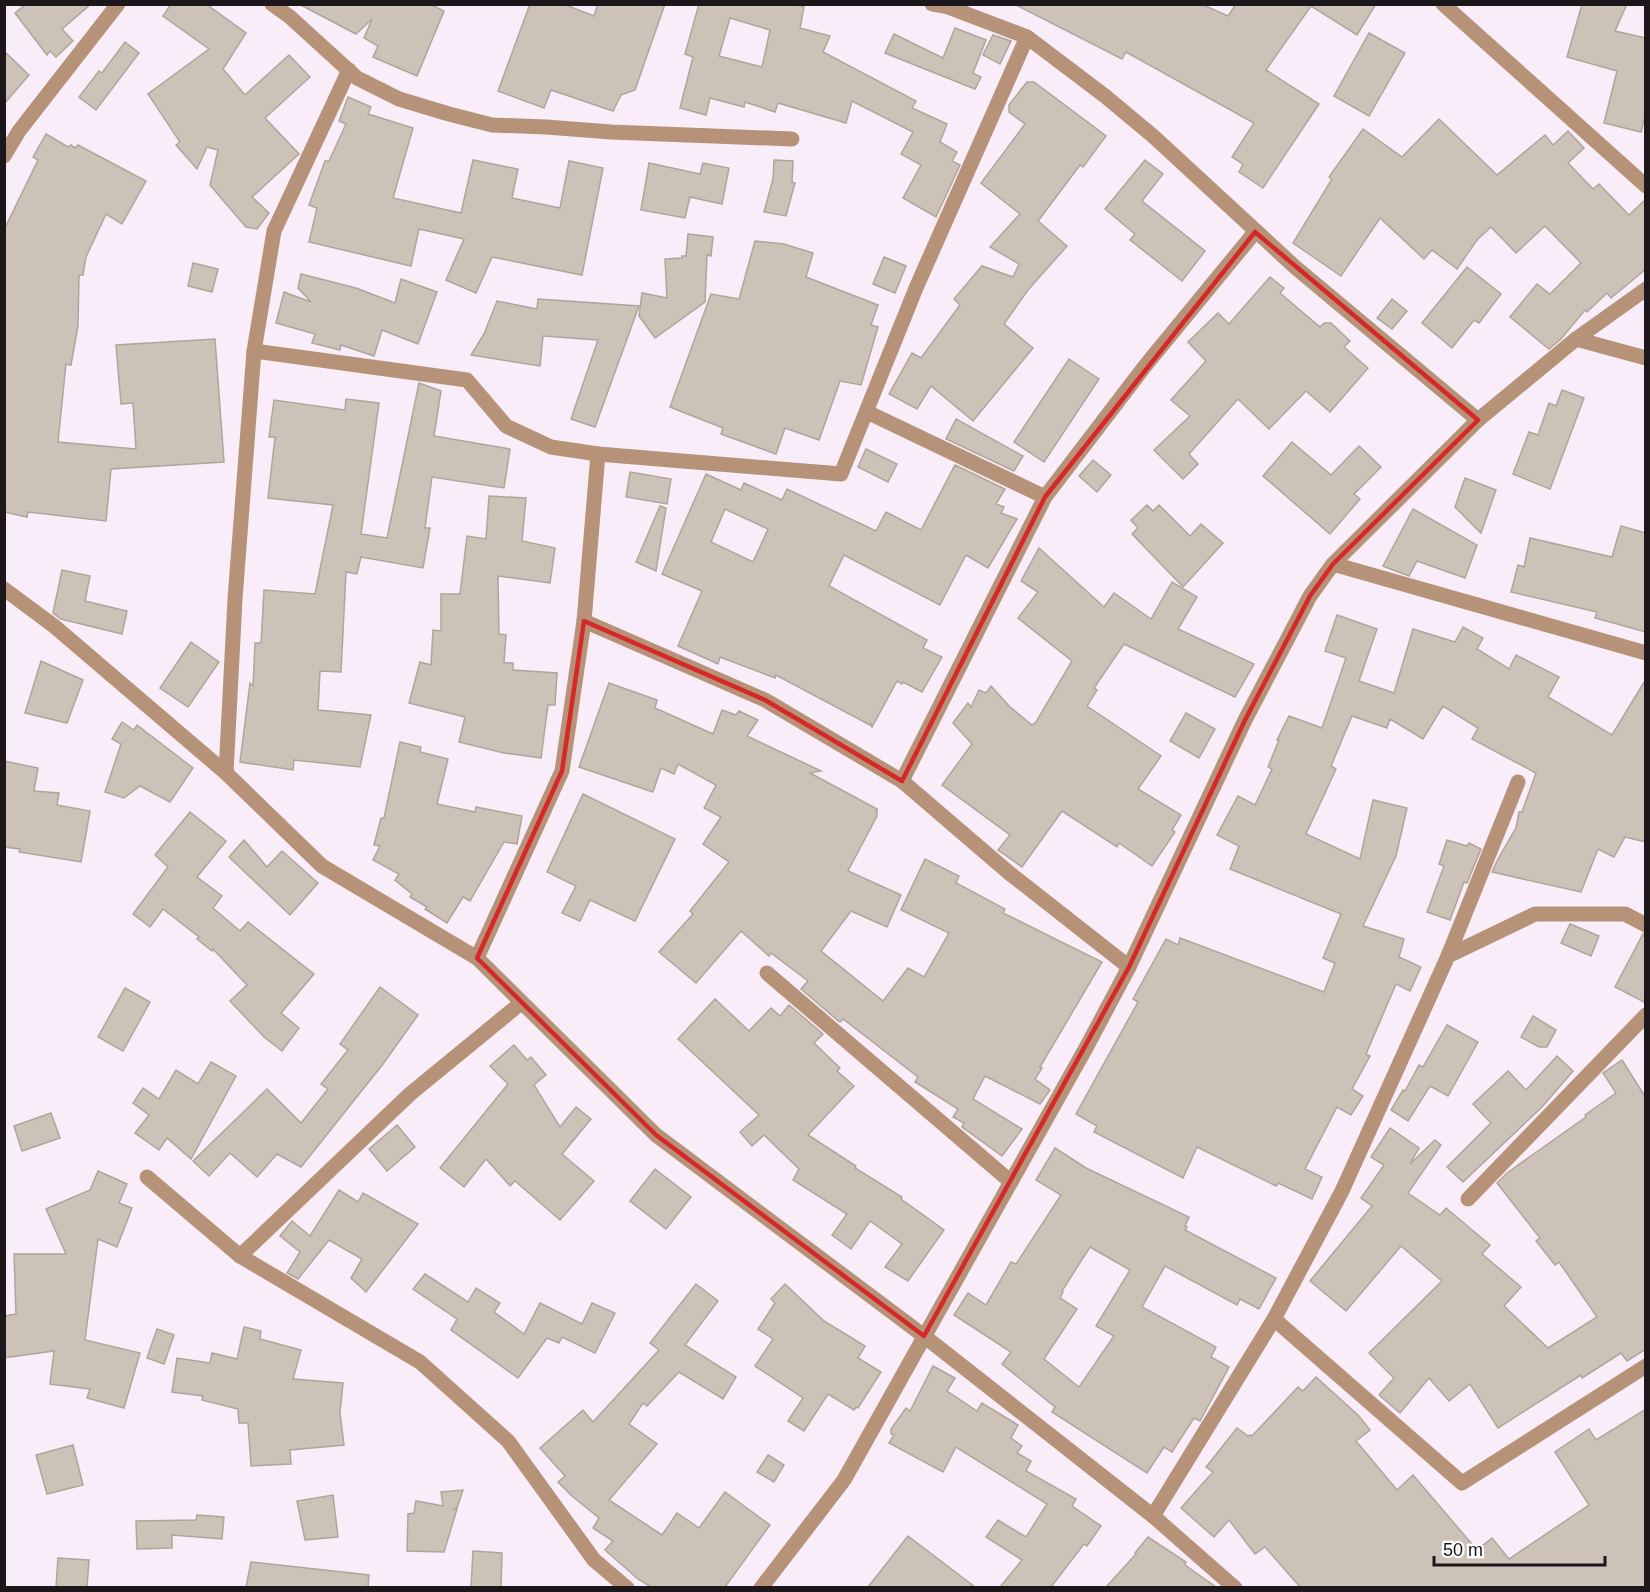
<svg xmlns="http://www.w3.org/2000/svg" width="1650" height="1592" font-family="Arial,sans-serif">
	<rect width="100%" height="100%" fill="#f9edf9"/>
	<g fill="#cdc2b7" stroke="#b0a59a" stroke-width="1.5" fill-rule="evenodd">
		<polygon points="26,4 91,4 62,29 73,41 56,57 50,51 47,55 15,13"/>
		<polygon points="171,4 206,4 246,33 223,69 245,95 289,55 310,77 265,118 299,154 252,197 269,213 257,229 246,227 210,185 218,150 207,147 197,169 176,145 180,142 148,94 209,49 163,16"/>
		<polygon points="299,4 430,4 444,11 417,76 373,57 378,46 364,38 372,19 356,34"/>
		<polygon points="530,4 563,4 594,16 598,4 665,4 635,90 621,95 613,111 551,90 544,108 498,91"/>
		<path d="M699,4h95l10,3 -4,21 30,8 -7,16 93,49 -4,7 35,16 -7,18 17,10 -5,9 8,4 -24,52 -33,-19 18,-33 -20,-11 12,-22 -61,-31 -6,22 -68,-20 -3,9 -30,-10 -1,5 -34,-9 -4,17 -26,-7 13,-51 -8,-3zM730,18l40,12 -8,37 -43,-11z"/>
		<polygon points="1014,4 1201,4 1228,16 1236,4 1376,4 1357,35 1311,6 1266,70 1319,104 1263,188 1239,172 1243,164 1232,157 1254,123 1126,52 1122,59"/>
		<polygon points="1582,4 1627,4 1615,31 1646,38 1646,112 1641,132 1604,123 1617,71 1567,57"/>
		<polygon points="955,28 986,40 973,73 981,77 975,89 885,53 894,34 943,58"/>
		<polygon points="1369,33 1405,53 1369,116 1334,96"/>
		<polygon points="993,35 1011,41 1000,64 983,55"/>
		<polygon points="125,42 139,53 96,110 79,97 99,71 102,73"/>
		<polygon points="4,51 29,75 4,104"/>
		<polygon points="1027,82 1034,82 1106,136 1083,167 1080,165 1038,221 1067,246 1028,290 1004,324 1033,348 973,421 931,386 917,409 889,394 912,353 921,358 960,305 954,299 982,266 1013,277 1019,264 990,247 1020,214 981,183 1025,124 1009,112 1009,105"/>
		<polygon points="348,97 371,107 368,114 413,128 393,198 461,213 473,160 518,169 512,198 560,208 569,161 603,168 582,275 492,257 476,293 446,280 464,239 419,229 411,266 309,242 317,208 309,205 325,161 329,161 346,124 339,121"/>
		<polygon points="1439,119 1497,175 1545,135 1553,145 1568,131 1584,148 1568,163 1593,189 1599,184 1629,215 1646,199 1646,269 1611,298 1607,293 1587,312 1585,310 1561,339 1549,349 1510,317 1537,284 1550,294 1581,263 1545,226 1516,253 1491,227 1477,240 1457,269 1432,250 1424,259 1380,218 1341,276 1293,243 1332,179 1329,177 1363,129 1402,157"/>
		<polygon points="46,134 68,147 71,145 75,148 78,145 146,181 122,224 106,214 86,257 83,275 79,275 78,326 71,365 66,364 58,442 136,449 133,403 121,404 116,345 215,339 224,462 111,469 106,521 28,512 27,517 4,512 4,230 38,160 33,157"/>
		<polygon points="774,160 793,161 792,182 795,183 786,216 764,212 773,179"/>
		<polygon points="1145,160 1163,174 1142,201 1205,251 1182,281 1130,240 1135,234 1105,209"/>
		<polygon points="649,163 700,174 703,163 729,168 722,204 690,197 685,218 641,210"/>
		<polygon points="688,234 713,237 711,256 707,255 705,302 655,338 639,316 642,293 667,298 665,259 682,258 682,256 686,256"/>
		<polygon points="755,241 784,244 813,253 806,277 878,305 871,325 878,327 861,385 840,381 819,440 785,428 776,454 721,434 723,428 670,407 711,294 739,299"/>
		<polygon points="884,257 906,266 895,293 873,284"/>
		<polygon points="193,263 218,269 212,292 188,286"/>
		<polygon points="1467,267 1501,294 1479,323 1474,320 1452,348 1422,323"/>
		<polygon points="301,274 356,288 395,303 401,279 437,292 418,344 382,330 374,356 341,345 340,350 312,343 315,334 276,323 284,292 311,302 298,288"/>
		<polygon points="1270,277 1284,288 1280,293 1320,327 1324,323 1331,323 1350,341 1344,347 1368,368 1330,412 1306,391 1269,429 1238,399 1189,454 1198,464 1183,479 1154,450 1190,416 1171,400 1206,361 1188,342 1218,313 1229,324"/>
		<polygon points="538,299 639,306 595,427 571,419 598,340 543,336 540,366 471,355 484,334 497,301 537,309"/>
		<polygon points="1392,299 1407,311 1392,329 1377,318"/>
		<polygon points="1069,359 1099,379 1044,462 1014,442"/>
		<polygon points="419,383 441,391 434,436 510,449 504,488 432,477 425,528 430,528 423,568 361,557 357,574 346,572 341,672 320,671 318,710 371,715 360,767 294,760 293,770 240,762 250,683 253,686 255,643 261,643 264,590 315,594 333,505 268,498 275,437 269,437 274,400 345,410 346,399 379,403 361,534 387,538"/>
		<polygon points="1562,390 1584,398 1550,489 1513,474 1529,432 1538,435 1549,403 1556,406"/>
		<polygon points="956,419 1023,456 1014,471 946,439"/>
		<polygon points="1292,442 1331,475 1359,446 1381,467 1354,494 1360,499 1330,534 1263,476"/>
		<polygon points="866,449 897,464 888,482 858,467"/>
		<polygon points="1093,460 1111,475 1097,492 1079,476"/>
		<path d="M955,465l50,24 -9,15 8,3 -3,6 16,6 -29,49 -22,-13 -26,50 -96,-50 -15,31 98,54 -4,8 19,9 -20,35 -19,-10 -1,2 -5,-3 -25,46 -1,-3 -1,1 -94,-50 -1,3 -55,-21 -2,7 -40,-18 24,-55 -40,-17 44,-100 35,16 3,-7 38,17 5,-11 89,42 10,-19 35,18zM725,509l43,20 -15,33 -42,-20z"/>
		<polygon points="630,472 671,479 667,504 626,497"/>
		<polygon points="1465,478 1496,490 1481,533 1455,507"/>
		<polygon points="489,496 526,498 522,541 555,548 550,583 498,576 499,634 506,635 504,663 513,663 513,670 557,673 555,705 548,705 541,758 504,753 459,742 465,717 409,703 420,662 431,665 433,630 441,631 441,594 460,594 467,536 486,539"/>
		<polygon points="1147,505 1153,511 1159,505 1190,536 1201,524 1223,543 1183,587 1132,534 1138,528 1131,520"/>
		<polygon points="660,506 666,508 656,571 636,562"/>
		<polygon points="1413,509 1477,545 1465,578 1417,561 1409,576 1383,566"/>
		<polygon points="1621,526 1646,533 1646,632 1595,618 1597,612 1511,592 1518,565 1524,567 1530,538 1612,557"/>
		<polygon points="1039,548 1104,607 1114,593 1151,619 1172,582 1197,597 1178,629 1254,664 1235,697 1124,644 1094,688 1097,690 1087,706 1161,756 1138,789 1181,815 1172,830 1175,832 1152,866 1119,843 1117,847 1062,811 1022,867 998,850 1010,835 942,785 972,744 953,723 968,703 971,707 979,690 986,693 991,686 1010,707 1032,725 1036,722 1072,661 1018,618 1038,592 1021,581"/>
		<polygon points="62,570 90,576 85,601 127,611 122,634 61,619 53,613"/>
		<polygon points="1337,615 1377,629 1359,681 1394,693 1413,629 1455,642 1463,627 1483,638 1477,649 1509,669 1516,655 1559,677 1548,697 1612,735 1646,679 1646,842 1625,837 1614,857 1598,849 1581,892 1492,872 1498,859 1516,828 1519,812 1522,812 1536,773 1472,739 1478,728 1443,706 1423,739 1390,719 1387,728 1352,716 1331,766 1336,769 1306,834 1360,859 1373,800 1407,808 1396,856 1363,926 1404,939 1399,957 1421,967 1410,991 1396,984 1366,1054 1370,1056 1352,1089 1363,1096 1351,1115 1337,1107 1305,1169 1322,1177 1312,1199 1278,1183 1276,1186 1197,1147 1183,1178 1094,1132 1097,1126 1076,1114 1138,1002 1133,999 1166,939 1178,945 1180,938 1324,992 1335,963 1323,958 1341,914 1230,869 1239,846 1217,835 1238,796 1255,805 1272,769 1268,767 1279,740 1277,740 1289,716 1322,728 1346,658 1325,651"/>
		<polygon points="191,642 219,662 188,707 160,688"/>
		<polygon points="41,661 83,680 67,723 25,713"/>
		<polygon points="609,683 657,700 655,708 713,734 722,710 736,715 739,711 758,720 747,736 821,771 810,773 877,809 877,816 848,871 901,895 887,927 851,911 821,951 883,1001 908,968 924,977 949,933 901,910 925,859 959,876 956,883 1005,909 1003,913 1102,962 1040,1067 1042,1068 1035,1079 1050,1090 1040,1104 985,1076 973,1099 1022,1129 1002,1156 962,1127 964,1123 953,1117 958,1109 915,1082 918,1077 843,1019 840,1022 836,1019 801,989 808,981 771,953 769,956 741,931 696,983 659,952 693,914 690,911 729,862 703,844 721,817 704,808 716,785 678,764 674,774 661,768 653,792 579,767"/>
		<polygon points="1186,713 1215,729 1199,758 1170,741"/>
		<polygon points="122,722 134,730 137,725 193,768 170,802 140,786 124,798 105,792 121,744 112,739"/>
		<polygon points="400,742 421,747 420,752 448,759 437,804 475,812 476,807 522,816 517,844 504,842 470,901 463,897 447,923 425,909 427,907 410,897 412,894 395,880 399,874 373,860 380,846 374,845 381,818 384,818"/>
		<polygon points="4,761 38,768 34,791 59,793 57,805 90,811 81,862 19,852 20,849 4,847"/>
		<polygon points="583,794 675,839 635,921 590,900 580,921 562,913 576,886 547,872"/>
		<polygon points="190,812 226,841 197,877 222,896 213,908 240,931 248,922 314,974 281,1013 299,1028 282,1051 264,1037 230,1001 247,985 213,949 212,951 197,939 199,937 163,909 150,927 133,914 168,867 155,855"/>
		<polygon points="244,840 267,867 282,851 318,883 290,915 229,857"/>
		<polygon points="1447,840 1467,846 1469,843 1481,849 1467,883 1464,882 1450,920 1427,912 1444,866 1439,864"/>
		<polygon points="1570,924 1599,936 1591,956 1561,943"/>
		<polygon points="1643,934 1646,935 1646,1003 1615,987"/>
		<polygon points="380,987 418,1015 383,1064 301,1167 277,1154 257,1177 230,1153 209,1176 193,1161 267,1089 301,1123 328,1089 321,1084 348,1050 340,1044"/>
		<polygon points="125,988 150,1002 123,1051 98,1037"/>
		<polygon points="715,999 749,1031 771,1008 780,1016 789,1005 823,1034 814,1043 840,1068 837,1071 854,1086 808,1135 856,1166 855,1168 902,1197 901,1199 944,1230 908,1281 885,1267 902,1244 870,1221 851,1249 832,1235 847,1214 793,1180 799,1169 764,1135 752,1146 740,1132 759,1115 678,1039"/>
		<polygon points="1533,1016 1556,1030 1547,1047 1539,1047 1521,1037"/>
		<polygon points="1447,1025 1478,1042 1448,1096 1430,1086 1408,1121 1391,1110 1403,1090 1405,1091 1419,1065 1423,1067"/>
		<polygon points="514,1045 527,1060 531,1057 546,1075 534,1085 560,1127 576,1107 591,1119 562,1154 594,1181 560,1220 515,1181 510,1186 486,1159 464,1187 440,1168 508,1084 490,1066"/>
		<polygon points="1557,1056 1573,1071 1542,1107 1463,1182 1447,1167 1491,1123 1473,1104 1508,1071 1526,1090"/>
		<polygon points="1622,1060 1646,1098 1646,1349 1627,1361 1621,1353 1582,1378 1581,1375 1498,1428 1470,1384 1449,1401 1429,1378 1400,1413 1379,1395 1394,1378 1369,1353 1442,1281 1401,1246 1346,1311 1310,1281 1372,1206 1361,1198 1384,1165 1371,1157 1390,1128 1419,1148 1410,1164 1435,1140 1441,1145 1408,1193 1440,1215 1446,1208 1490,1245 1482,1254 1521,1287 1504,1306 1548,1348 1597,1317 1559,1262 1555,1265 1536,1241 1540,1238 1497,1183 1507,1173 1586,1117 1585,1115 1616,1093 1603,1073"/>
		<polygon points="211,1062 236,1076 191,1159 167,1138 159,1150 135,1133 149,1115 133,1103 143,1088 159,1099 176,1070 198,1084"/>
		<polygon points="51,1113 60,1138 22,1151 14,1126"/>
		<polygon points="397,1125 415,1147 387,1171 369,1149"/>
		<path d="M1055,1148l31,20 103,49 -4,9 2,1 -2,3 91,48 -17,31 -19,-10 -3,6 -72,-39 -23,41 74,40 -5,10 18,10 -29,54 -6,-3 -22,34 -8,-5 -17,26 -95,-61 3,-5 -53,-43 9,-12 -57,-37 14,-22 18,12 25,-43 5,2 45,-69 -25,-15zM1090,1247l40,23 -34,56 18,10 -35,51 -35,-28 33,-50 -17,-11 3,-6 -1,-1z"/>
		<polygon points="655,1169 691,1197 666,1229 630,1201"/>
		<polygon points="98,1171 127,1184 119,1203 132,1208 117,1247 98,1239 85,1340 140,1353 124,1408 87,1398 90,1389 50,1384 54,1351 4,1358 4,1316 16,1314 14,1254 66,1254 46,1209 90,1190"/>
		<polygon points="339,1190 358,1202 363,1193 418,1224 366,1292 351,1278 362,1259 329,1240 298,1279 287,1273 300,1252 280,1236 292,1221 310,1236"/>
		<polygon points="425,1274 468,1302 476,1288 500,1303 494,1312 524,1334 540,1303 582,1324 592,1303 615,1313 595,1353 562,1337 559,1343 547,1338 518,1378 451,1330 457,1319 413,1289"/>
		<polygon points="696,1284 718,1301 685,1345 736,1377 723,1399 679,1372 647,1406 643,1403 629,1424 657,1444 609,1500 662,1535 677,1513 699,1528 725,1492 770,1525 725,1587 651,1587 638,1579 605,1550 613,1541 593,1528 599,1518 572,1496 558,1482 565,1476 540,1448 583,1410 593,1422 659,1350 650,1343"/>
		<polygon points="785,1284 824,1321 865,1346 858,1358 881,1372 858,1408 856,1407 854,1410 828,1394 804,1431 788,1421 803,1398 755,1366 773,1339 758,1329 775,1303 771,1299"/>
		<polygon points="244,1327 261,1331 260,1339 301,1350 293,1379 343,1383 340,1413 344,1445 290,1450 291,1464 251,1466 248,1423 239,1423 238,1409 202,1400 203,1396 172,1392 177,1358 210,1363 212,1353 237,1359"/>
		<polygon points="157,1329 174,1335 164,1364 147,1358"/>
		<polygon points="933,1366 955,1378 947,1391 977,1411 982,1403 1018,1425 1011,1438 1022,1446 1017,1453 1031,1461 1026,1471 1076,1499 1072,1506 1101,1526 1087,1546 1084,1544 1051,1587 1000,1587 1022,1560 986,1537 998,1520 1026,1537 1047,1504 956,1447 943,1472 889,1443 894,1435 891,1434 891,1429 906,1408 910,1411"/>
		<polygon points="1316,1377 1359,1416 1370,1430 1356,1441 1397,1490 1413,1475 1477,1550 1492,1538 1509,1559 1589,1505 1555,1452 1589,1429 1596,1440 1646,1409 1646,1587 1300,1587 1265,1547 1255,1554 1229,1520 1214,1537 1181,1508 1213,1472 1206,1467 1237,1428 1248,1436 1250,1435 1252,1436 1298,1387 1303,1391"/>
		<polygon points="73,1445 83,1485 47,1494 36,1455"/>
		<polygon points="768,1455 784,1465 774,1482 757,1472"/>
		<polygon points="463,1490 457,1508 453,1509 457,1509 444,1552 407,1551 408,1514 414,1513 416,1501 443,1506 441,1492"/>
		<polygon points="333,1495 338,1537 305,1540 297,1501"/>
		<polygon points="197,1515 224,1517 222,1539 172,1535 172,1548 137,1549 136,1521 196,1520"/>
		<polygon points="908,1536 975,1587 868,1587"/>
		<polygon points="1148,1537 1186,1562 1185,1565 1216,1587 1106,1587 1136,1554 1135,1553"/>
		<polygon points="473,1551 502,1553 501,1587 471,1587"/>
		<polygon points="58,1558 89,1560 87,1587 56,1587"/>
		<polygon points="251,1562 369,1575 368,1587 246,1587"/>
	</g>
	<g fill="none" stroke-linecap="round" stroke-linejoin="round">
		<g stroke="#b69378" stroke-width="15">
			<polyline points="272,4 290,17 357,78 399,99 449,114 492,125 546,127 611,132 792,139"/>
			<polyline points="932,4 948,7 1027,37 1105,96 1153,136 1295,267 1478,420"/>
			<polyline points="1443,4 1646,186"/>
			<polyline points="4,156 19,131 118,4"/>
			<polyline points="1576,339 1646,358"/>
			<polyline points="254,351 467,380 506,426 551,447 598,454"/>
			<polyline points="867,412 1045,497"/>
			<polyline points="1333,564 1646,653"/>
			<polyline points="4,589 54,626 226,773 322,866 477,958 656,1135 924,1336 1153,1516 1235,1588"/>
			<polyline points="584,621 765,700 902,781 1008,872 1129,967"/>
			<polyline points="226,773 235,599 254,351 274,231 349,70"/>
			<polyline points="902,781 1045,497 1145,366 1255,232"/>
			<polyline points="1448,956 1518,782"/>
			<polyline points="477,958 562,771 584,621 598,454 841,474 916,288 1027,37"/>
			<polyline points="767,973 1011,1182"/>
			<polyline points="147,1177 240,1256 420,1362 508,1441 594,1560 627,1588"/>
			<polyline points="1468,1199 1646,1015"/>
			<polyline points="240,1256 410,1094 521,1003"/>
			<polyline points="1274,1319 1462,1483 1646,1366"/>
			<polyline points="1153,1516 1274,1319 1342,1191 1448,956 1535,914 1625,914 1646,925"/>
			<polyline points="761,1588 844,1480 1087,1046 1129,967 1245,720 1310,596 1333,564 1478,420 1576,339 1646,289"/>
		</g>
	</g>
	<path fill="none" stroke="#d62828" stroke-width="4.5" stroke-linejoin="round" d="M1255,232l223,188 -145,144 -23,32 -65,124 -116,247 -205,369 -268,-201 -179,-177 85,-187 22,-150 181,79 137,81 143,-284z"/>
	<rect width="1650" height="1592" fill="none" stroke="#1b171b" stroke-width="12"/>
	<path d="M1434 1556v9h171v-9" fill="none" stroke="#1b171b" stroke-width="3"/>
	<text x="1443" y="1556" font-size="18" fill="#1b171b" stroke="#ffffff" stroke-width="4.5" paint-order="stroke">50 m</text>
</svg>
